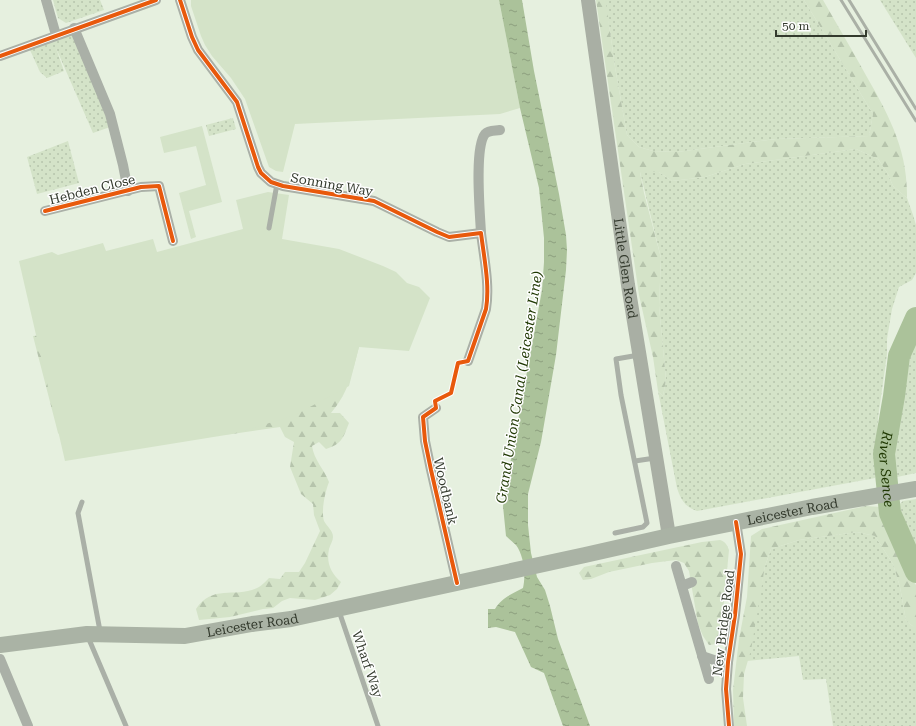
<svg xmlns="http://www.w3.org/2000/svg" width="916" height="726" font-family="'Roboto Serif',serif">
	<defs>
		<pattern id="grass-dots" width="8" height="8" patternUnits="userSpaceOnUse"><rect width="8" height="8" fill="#d4e3c8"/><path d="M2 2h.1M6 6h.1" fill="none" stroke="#b6c4ac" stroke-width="1.8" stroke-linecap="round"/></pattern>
		<pattern id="forest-firs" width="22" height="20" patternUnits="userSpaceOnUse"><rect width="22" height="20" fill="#d4e3c8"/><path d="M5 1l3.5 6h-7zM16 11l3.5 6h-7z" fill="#b6c4ac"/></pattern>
		<pattern id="water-ripples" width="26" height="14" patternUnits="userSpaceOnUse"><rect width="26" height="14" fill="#abc29a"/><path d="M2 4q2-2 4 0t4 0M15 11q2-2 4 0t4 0" fill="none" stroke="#8c9f7e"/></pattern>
	</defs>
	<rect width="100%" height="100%" fill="#e6f0df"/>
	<g fill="url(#grass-dots)">
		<polygon points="53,0 100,0 104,10 66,23 58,18"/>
		<polygon points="604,0 804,0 873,114 869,136 776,139 677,152 653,151 639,147 627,135 615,67 610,31"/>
		<polygon points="880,0 916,0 916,58"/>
		<polygon points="74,28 113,126 93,133 56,48 64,71 47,78 40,72 30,50"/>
		<polygon points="233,118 236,129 209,136 206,125"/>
		<polygon points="68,141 79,183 37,194 27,157"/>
		<path d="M856,149l22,10 10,15 5,12 14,12 6,17 3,10v48l-4,7 -13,7 -7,22 -5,30v15l-9,64 -3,60 -178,33c-12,-4 -16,-11 -20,-23l-19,-97 5,5 3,-16 -7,-74 2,-48 -21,-86h19l13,9 33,-4 40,-13z"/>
		<polygon points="916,314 916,473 897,477 892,475 888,462 894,441 905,337 912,318"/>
		<polygon points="916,499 916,565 892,511 903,501"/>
		<polygon points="857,532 875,536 893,564 900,587 906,621 914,627 916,627 916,726 833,726 826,679 803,680 799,656 747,661 765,566 771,549 799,540"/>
	</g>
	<g fill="url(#forest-firs)">
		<path d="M596,0h8l2,3 9,64 12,68 12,12 14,4 24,1 99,-13 93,-3 4,-22 -69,-114h19c13,23 27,46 40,70 24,42 45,78 44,128l-14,-12 -5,-12 -10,-15 -22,-10 -111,15 -40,13 -33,4 -13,-9h-19l4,21 17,65 -2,48 7,74 -3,16 -5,-5 -5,-34 -14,-62z"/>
		<path d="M41,335l318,12c-7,26 -10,45 -28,66h9l9,10c-6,15 -7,21 -23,26l-7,-7 -7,4c2,14 12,23 17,36 -4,10 -8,29 -5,39 3,6 9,9 9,16 0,4 -3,8 -4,12 -3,14 2,24 12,33l-4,7 -7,6 -15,5 -25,-2 -8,3 -9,7 -10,1 -33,8 -31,3 -3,-11c17,-26 40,-10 63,-22 3,-2 7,-6 10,-9l11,1 5,-7h14l6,-9 15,-32 -6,-16 -1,-11 -12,-10 -11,-27 4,-25 -9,-5 -5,-10 -48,7 -155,10 -19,-11 -25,-97z"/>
		<polygon points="866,506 881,507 890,530 911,578 916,585 916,627 914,627 906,621 900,587 893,564 875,536 857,532 799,540 771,549 765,566 751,650 744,674 743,698 747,726 734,726 733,690 739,639 747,597 751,536 762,529"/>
		<path d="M720,540c6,2 7,5 9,10l-8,83 -5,11 -7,1 -6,-9 -5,-12 -9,-53 -5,-8 -8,-3 -24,3 -43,9 -18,7 -8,1 -4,-7 5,-6 118,-25z"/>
	</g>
	<g fill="#d4e3c8">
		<polygon points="191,0 499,0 520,108 500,114 295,124 283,172 276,171 269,167 245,99 231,78 212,56 205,45 201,36 191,6"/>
		<polygon points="202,126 222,202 189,211 196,237 191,239 179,193 206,185 196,146 164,153 160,137"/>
		<polygon points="268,192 289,195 282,239 339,249 383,266 396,272 407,283 419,287 430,298 409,351 359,347 349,386 293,416 232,434 65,461 19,261 52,252 58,255 103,243 106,251 153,239 157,252 243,229 236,200"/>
	</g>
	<path fill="url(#water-ripples)" d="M499,0h23l12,71 25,123 7,41 1,15 -1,20 -10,85 -15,87 -13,52v31l3,28 6,24 8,13 5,16 8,33 32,87h-27l-19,-53 -13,-6 -16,-35 -19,-5 -8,1v-19h7c6,-11 17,-15 28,-21 3,-13 1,-32 -7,-43 -3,-3 -7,-6 -10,-9l-3,-30 3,-20 36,-196 2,-28v-24l-5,-50 -19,-80z"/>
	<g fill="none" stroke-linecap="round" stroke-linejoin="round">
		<path stroke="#abc29a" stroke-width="22" id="s1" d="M916,318l-17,38 -5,40 -10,58 6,59 26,59"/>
		<g stroke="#aab0a7" stroke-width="5">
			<polyline points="269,228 277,184"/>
			<polyline points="635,461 655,458"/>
			<polyline points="82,502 78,513 100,631"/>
			<polyline points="615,533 643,527 647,523 621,395 616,359 639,355"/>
			<polyline points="339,611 378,726"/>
			<polyline points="88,637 126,726"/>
		</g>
		<g stroke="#aab0a7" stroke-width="10">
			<polyline points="46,0 56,35"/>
			<path d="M180,0l12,37 6,13 39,52 21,65 3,6 10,9 12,4 91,15 63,31 12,5 32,-4c3,25 9,52 5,76l-18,52"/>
			<polyline points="74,28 110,114 123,165 128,191"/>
			<polyline points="0,56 156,0"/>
			<polyline points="45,211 141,187 159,186 173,241"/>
			<path d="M481,233c-1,-20 -7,-85 4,-99 4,-4 10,-3 15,-4"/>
			<polyline points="436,408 423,417 425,441 431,470 457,583"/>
			<polyline points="676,566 709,679"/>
			<polyline points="682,586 692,582"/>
			<polyline points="702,656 717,661 728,662"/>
			<polyline points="0,659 28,726"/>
			<polyline points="729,726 726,689 728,662 735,615 741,554 736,522"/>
		</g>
		<path stroke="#a9afa4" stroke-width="14" id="s2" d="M588,0l40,285 41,251"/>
		<path stroke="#aab3a5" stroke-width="16" id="s3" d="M0,645l87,-11 98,2 67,-12 39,-5 294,-64 84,-19 143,-29 104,-18"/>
		<g stroke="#aab0a6" stroke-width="3">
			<polyline points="841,0 916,121"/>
			<polyline points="849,0 916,109"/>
		</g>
		<g stroke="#fefefe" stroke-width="6">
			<g id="cycleway">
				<path d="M180,0l12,37 6,13 39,52 21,65 3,6 10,9 12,4 91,15 63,31 12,5 32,-4c3,25 9,52 5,76l-18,52 -10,2 -7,30 -16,8 1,7 -13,9 2,24 6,29 26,113"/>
				<polyline points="0,56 156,0"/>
				<polyline points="45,211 141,187 159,186 173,241"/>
				<polyline points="729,726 726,689 728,662 735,615 741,554 736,522"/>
			</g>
		</g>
		<use href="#cycleway" stroke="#e8590c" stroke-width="4"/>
	</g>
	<g text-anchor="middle" stroke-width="3" stroke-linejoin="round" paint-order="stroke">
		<g font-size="13" fill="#333a2d" stroke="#fefefe">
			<text transform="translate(332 184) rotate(10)" y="5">Sonning Way</text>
			<text transform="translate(92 189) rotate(-14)" y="5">Hebden Close</text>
			<text dy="5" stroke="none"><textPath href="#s2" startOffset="271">Little Glen Road</textPath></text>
			<text transform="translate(446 491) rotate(77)" y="5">Woodbank</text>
			<text dy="5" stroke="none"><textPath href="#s3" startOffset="806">Leicester Road</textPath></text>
			<text transform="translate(723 623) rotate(-83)" y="5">New Bridge Road</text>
			<text dy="5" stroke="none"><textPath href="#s3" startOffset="254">Leicester Road</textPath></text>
			<text transform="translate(368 664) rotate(71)" y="5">Wharf Way</text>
		</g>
		<g font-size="14" font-style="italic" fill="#1e3701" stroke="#fefefe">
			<text transform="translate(519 387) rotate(-81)" y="5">Grand Union Canal (Leicester Line)</text>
			<text dy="5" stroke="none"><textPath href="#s1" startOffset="156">River Sence</textPath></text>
		</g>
	</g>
	<path d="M776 30v6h90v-6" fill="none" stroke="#333a2d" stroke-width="2"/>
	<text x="782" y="30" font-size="12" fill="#333a2d" stroke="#fefefe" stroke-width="3" paint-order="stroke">50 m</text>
</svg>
